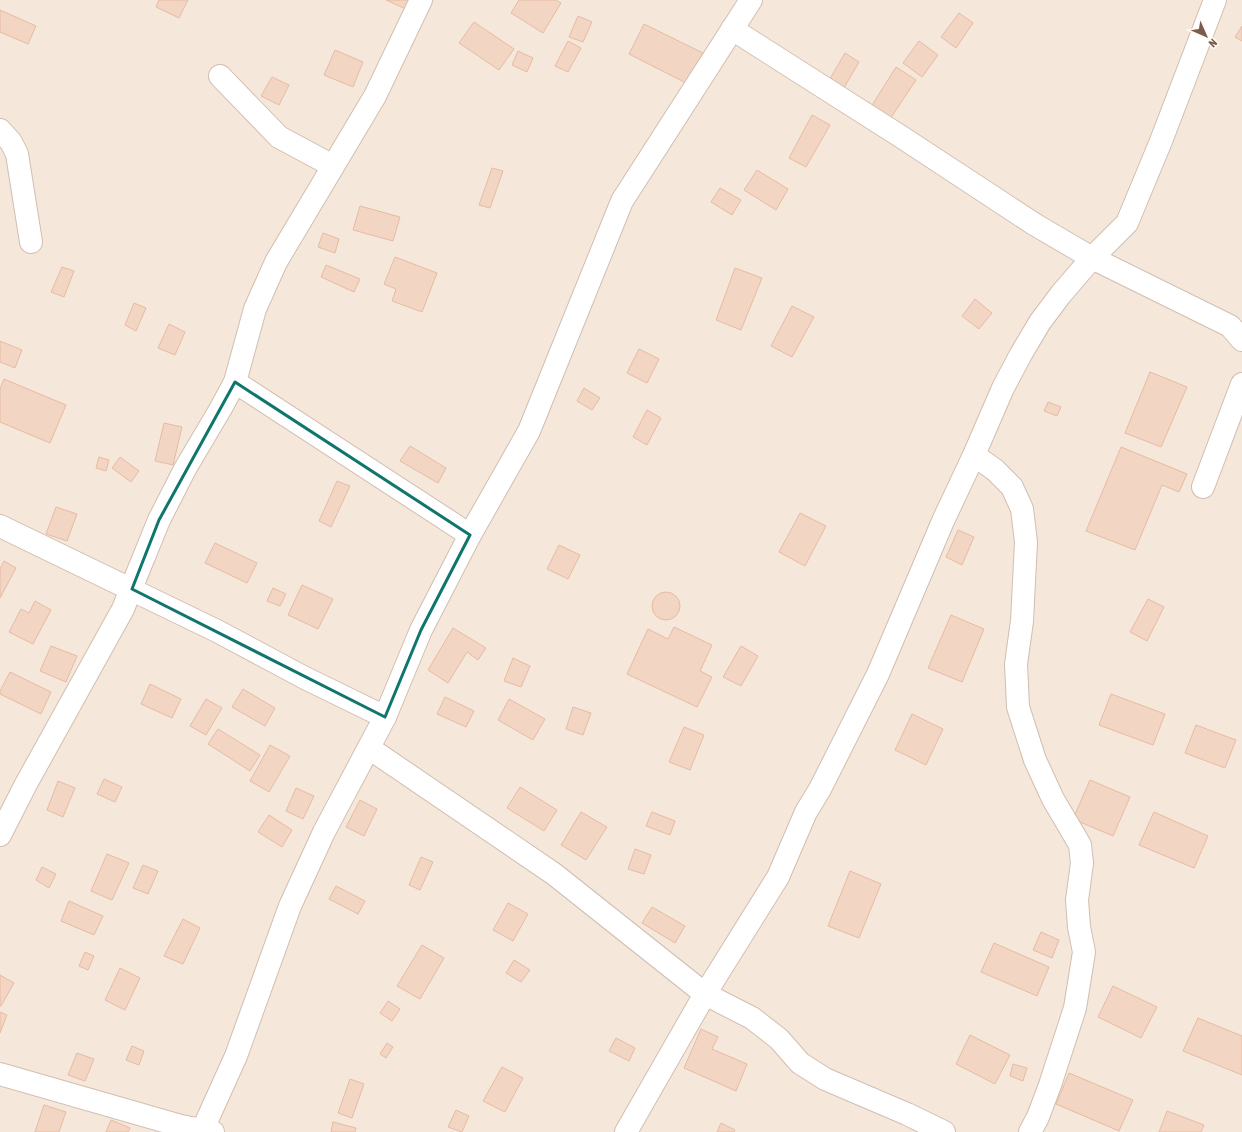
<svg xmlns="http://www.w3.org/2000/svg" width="1242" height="1132" font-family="'Asap Condensed',sans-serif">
	<rect width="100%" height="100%" fill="#fdf6ec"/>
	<rect fill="#f5e8da" x="0" y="0" width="1242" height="1132"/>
	<g fill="#f3d5c3" stroke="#e6bba3">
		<polygon points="159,0 188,0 179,18 156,7"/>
		<polygon points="386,0 415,0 410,11"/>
		<polygon points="519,0 556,0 561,3 543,33 511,13"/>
		<polygon points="0,10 36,26 28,44 0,32"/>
		<polygon points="959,13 973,23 956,48 941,37"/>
		<polygon points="578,16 592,22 583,42 569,37"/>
		<polygon points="474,22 514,49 499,70 459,43"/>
		<polygon points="644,24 703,53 688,84 629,54"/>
		<polygon points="1242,26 1242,41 1235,37"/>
		<polygon points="568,41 581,48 568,72 555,66"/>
		<polygon points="919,41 938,55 922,77 903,63"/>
		<polygon points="335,50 363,62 353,87 324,75"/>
		<polygon points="518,51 533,58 527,72 512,65"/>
		<polygon points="845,53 859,62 841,93 827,84"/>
		<polygon points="896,67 916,80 890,119 871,107"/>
		<polygon points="272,77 289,85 279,105 261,96"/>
		<polygon points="812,115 830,125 806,167 789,158"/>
		<polygon points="492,168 503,171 490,208 479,205"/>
		<polygon points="757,170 788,189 776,210 744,190"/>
		<polygon points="720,188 741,200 732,215 711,202"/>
		<polygon points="360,206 400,217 393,241 353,230"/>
		<polygon points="323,233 339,239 335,253 318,247"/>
		<polygon points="395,257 437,273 422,312 392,301 396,289 384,284"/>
		<polygon points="326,265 360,279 354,292 321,277"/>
		<polygon points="62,267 74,271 64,297 51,292"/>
		<polygon points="735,268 762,278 741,330 716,320"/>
		<polygon points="975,299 992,313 979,329 962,316"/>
		<polygon points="134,303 146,308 136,331 125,325"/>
		<polygon points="792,306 814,317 792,357 771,346"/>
		<polygon points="169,324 185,332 175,355 158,348"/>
		<polygon points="0,341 22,350 15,368 0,362"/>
		<polygon points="639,349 659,359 647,383 627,373"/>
		<polygon points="1150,372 1187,387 1161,447 1125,433"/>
		<polygon points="4,379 66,405 50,443 0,422 0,389"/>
		<polygon points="584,388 600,398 592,410 577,401"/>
		<polygon points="1048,402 1061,407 1057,416 1044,411"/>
		<polygon points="647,410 661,418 647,445 633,437"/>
		<polygon points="164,423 182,427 173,465 155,461"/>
		<polygon points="410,446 446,468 438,483 400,461"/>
		<polygon points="1121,447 1187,474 1179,492 1162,485 1135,550 1086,531"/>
		<polygon points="99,457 109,460 106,471 96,468"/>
		<polygon points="120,457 139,471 131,482 112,468"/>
		<polygon points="337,481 350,486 331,527 319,521"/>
		<polygon points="56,507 77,514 67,541 46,534"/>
		<polygon points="800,513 826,526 805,566 779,552"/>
		<polygon points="958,530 974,537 962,565 946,557"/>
		<polygon points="215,543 257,563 247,583 205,563"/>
		<polygon points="559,545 580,555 568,579 547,569"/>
		<polygon points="4,561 16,568 0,598 0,569"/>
		<polygon points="302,585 333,599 318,629 288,615"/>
		<polygon points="273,588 286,594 280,606 267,601"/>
		<circle cx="666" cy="606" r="14"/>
		<polygon points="1148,599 1164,607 1147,641 1130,632"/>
		<polygon points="35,601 51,610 33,644 9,632 21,609 29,613"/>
		<polygon points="951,615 984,629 962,682 928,668"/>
		<polygon points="674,627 712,645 700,671 712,677 697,707 627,674 648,629 668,639"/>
		<polygon points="453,628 486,648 478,660 467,652 448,683 428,670"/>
		<polygon points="51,646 77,656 66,682 40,671"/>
		<polygon points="741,646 758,656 741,686 723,677"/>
		<polygon points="513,658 530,666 521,687 504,681"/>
		<polygon points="10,672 51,692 41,714 0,694 0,691"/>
		<polygon points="150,684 181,699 172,718 141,704"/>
		<polygon points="243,689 275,708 265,726 232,707"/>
		<polygon points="1111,694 1165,714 1153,745 1099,725"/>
		<polygon points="445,697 474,711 466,727 437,714"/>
		<polygon points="206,699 222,708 206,735 190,726"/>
		<polygon points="509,699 545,719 533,740 498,720"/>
		<polygon points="573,707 591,713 583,735 566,729"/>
		<polygon points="912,714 943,729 926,765 895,750"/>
		<polygon points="1196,725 1236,740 1225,768 1185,753"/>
		<polygon points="684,727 704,735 690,770 669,762"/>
		<polygon points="218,729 260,755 250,771 208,744"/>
		<polygon points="270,745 290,756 269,792 250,781"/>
		<polygon points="104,779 122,787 115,802 97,794"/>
		<polygon points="1090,780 1130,797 1113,836 1073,819"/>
		<polygon points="58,781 75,788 63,817 47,810"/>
		<polygon points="520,787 557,810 544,831 507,808"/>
		<polygon points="296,788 314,796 303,819 286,811"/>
		<polygon points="360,800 377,809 364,836 346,827"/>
		<polygon points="581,812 607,827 586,860 561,845"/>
		<polygon points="652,812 675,821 670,835 646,826"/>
		<polygon points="1154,812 1208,836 1194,868 1139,845"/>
		<polygon points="269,815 292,830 282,847 258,832"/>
		<polygon points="635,849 651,855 644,874 628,869"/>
		<polygon points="107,854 129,863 112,900 91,891"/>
		<polygon points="421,857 433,862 420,890 409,885"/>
		<polygon points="143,865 158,871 148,894 133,888"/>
		<polygon points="42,867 56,874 49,888 36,880"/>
		<polygon points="850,871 881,884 859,938 828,926"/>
		<polygon points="336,886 365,901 358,914 329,899"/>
		<polygon points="69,901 103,916 94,935 61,921"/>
		<polygon points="508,903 528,914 513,941 493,930"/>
		<polygon points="652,907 685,926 675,943 642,923"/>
		<polygon points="183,919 200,928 183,964 164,956"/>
		<polygon points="1041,932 1059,940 1052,958 1033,950"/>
		<polygon points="994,943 1049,967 1037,996 981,972"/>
		<polygon points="422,945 444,958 420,999 397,986"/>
		<polygon points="85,952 94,956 88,970 79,966"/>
		<polygon points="514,960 530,970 521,982 506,973"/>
		<polygon points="120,968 140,978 125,1010 105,1000"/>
		<polygon points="0,975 14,983 1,1006 0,1006"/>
		<polygon points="1113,986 1157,1007 1141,1038 1098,1017"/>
		<polygon points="388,1001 400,1009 392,1021 380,1013"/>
		<polygon points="0,1012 7,1015 0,1033"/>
		<polygon points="1198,1018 1242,1036 1242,1075 1183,1051"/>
		<polygon points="701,1029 718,1037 712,1049 747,1064 736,1091 684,1068"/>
		<polygon points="970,1035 1010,1055 995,1084 956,1064"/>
		<polygon points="616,1038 635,1048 629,1061 609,1051"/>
		<polygon points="387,1043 393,1047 386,1058 380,1054"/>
		<polygon points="132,1046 144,1051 139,1065 126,1060"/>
		<polygon points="77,1053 94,1059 85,1081 68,1075"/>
		<polygon points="1013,1064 1027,1068 1023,1081 1010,1076"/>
		<polygon points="502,1067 523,1078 505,1112 483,1101"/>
		<polygon points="1069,1073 1133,1100 1119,1131 1056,1104"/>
		<polygon points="350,1079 364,1084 352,1118 338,1113"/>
		<polygon points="44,1105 66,1112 59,1132 35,1132"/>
		<polygon points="456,1110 469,1116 462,1132 448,1127"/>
		<polygon points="1167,1111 1204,1125 1201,1132 1159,1132"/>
		<polygon points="111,1120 130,1128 128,1132 106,1132"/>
		<polygon points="333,1122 356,1128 355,1132 331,1132"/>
		<polygon points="721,1123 735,1130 734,1132 717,1132"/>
	</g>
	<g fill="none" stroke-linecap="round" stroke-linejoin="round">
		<g stroke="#d1beb0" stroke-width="24">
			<g id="street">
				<polyline points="732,29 900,136 1034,224 1092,258 1230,326 1242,340"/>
				<polyline points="220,76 279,137 333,166"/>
				<polyline points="0,130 11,142 17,154 31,242"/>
				<polyline points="235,382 470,535"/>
				<polyline points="974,455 995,470 1012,487 1022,509 1026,542 1022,621 1016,664 1018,707 1035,760 1053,799 1080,845 1082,863 1077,900 1079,927 1084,952 1075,1008 1050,1085 1038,1117 1030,1132"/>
				<polyline points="1203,487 1242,384"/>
				<polyline points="0,526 217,631 305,678 385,717"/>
				<polyline points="369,748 554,874 705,994 752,1018 779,1039 800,1063 825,1079 907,1114 944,1132"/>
				<polyline points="0,835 26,784 123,609 137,574 159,520 185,469 221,408 235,382 255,309 276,262 375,96 421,0"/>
				<polyline points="0,1074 181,1126 213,1132"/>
				<polyline points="203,1129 236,1056 290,906 324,832 385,717 421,630 470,535 529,431 622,201 751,0"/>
				<polyline points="626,1132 705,994 778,877 806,812 820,789 878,674 943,521 974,455 1003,388 1021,354 1040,322 1061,294 1092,258 1127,223 1161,141 1215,0"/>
			</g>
		</g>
		<use href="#street" stroke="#fff" stroke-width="22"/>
	</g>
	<path fill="none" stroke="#0f766e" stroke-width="3" stroke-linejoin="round" d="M235,382l235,153 -49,95 -36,87 -253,-128 27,-69z"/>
	<g transform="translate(1206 36) rotate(135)" stroke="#fffaf3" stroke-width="3" paint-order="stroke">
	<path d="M0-3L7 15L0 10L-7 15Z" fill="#7a5c4d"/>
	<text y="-6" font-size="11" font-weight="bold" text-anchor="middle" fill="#7a5c4d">N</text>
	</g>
</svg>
